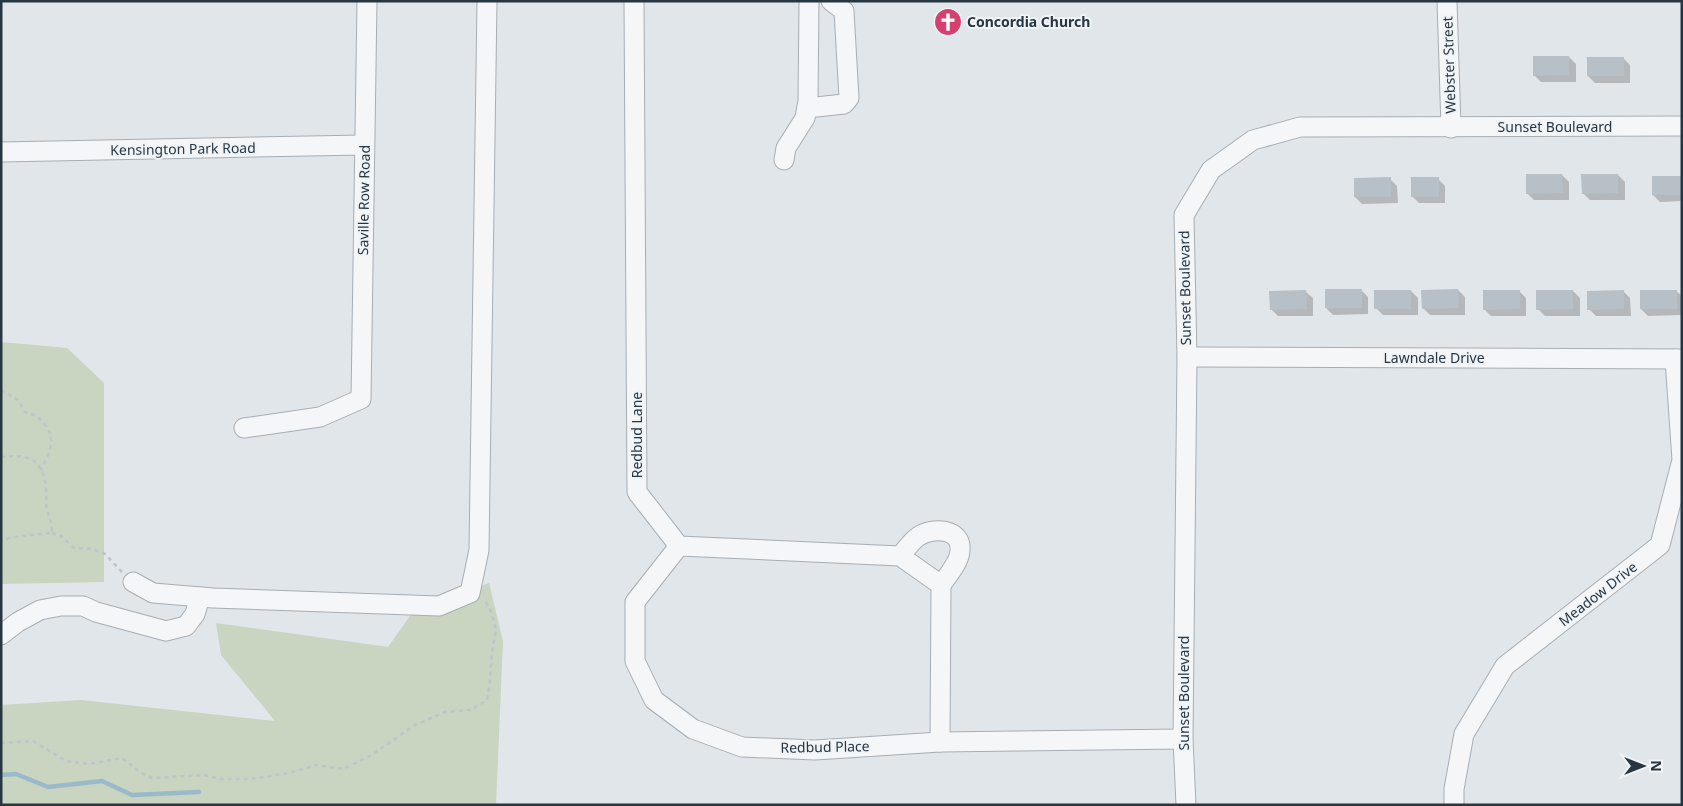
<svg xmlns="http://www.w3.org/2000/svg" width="1683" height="806" font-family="'Noto Sans',sans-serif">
	<rect width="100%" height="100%" fill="#e1e6ea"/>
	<g fill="#c9d4c1">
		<polygon points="1,342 67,348 104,383 104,582 1,584"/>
		<polygon points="489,583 503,641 496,805 1,805 1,705 81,700 275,721 221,655 216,623 388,647 410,616"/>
	</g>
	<g fill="#0003">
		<polygon points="1569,57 1576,64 1576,82 1541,82 1534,75"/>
		<polygon points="1623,58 1630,65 1630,83 1595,83 1588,76"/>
		<polygon points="1562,175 1569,182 1569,200 1534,200 1527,193"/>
		<polygon points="1618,175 1625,182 1625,200 1590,200 1583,193"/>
		<polygon points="1682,177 1682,201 1660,202 1653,195"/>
		<polygon points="1390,179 1397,186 1398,203 1362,204 1355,197"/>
		<polygon points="1438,179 1445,186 1445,203 1419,203 1412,196"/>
		<polygon points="1361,290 1368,297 1368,314 1333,315 1326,308"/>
		<polygon points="1458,290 1465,297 1465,315 1430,315 1423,308"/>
		<polygon points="1411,291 1418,298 1418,315 1383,315 1376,308"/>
		<polygon points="1519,291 1526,298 1526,316 1491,316 1484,309"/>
		<polygon points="1573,291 1580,298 1580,316 1545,316 1538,309"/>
		<polygon points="1676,291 1682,296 1682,315 1648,316 1641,309"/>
		<polygon points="1306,292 1313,298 1313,316 1278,316 1271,309"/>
		<polygon points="1624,292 1630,298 1631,316 1596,316 1589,309"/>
	</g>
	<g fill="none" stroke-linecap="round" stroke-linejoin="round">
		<polyline stroke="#9abacb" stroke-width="4.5" points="1,775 16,774 48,787 102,781 132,795 199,792"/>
	</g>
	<g fill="#b7c0c7">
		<polygon points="1533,56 1569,56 1569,75 1533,76"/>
		<rect x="1587" y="57" width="37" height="19"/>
		<polygon points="1526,174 1562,174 1563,193 1526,194"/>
		<polygon points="1581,174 1618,174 1618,193 1582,194"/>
		<rect x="1652" y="176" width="30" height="19"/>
		<polygon points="1391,177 1391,197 1354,197 1354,178"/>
		<rect x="1411" y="177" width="28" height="20"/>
		<rect x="1325" y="289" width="37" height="19"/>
		<polygon points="1458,289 1459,308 1422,309 1421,290"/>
		<polygon points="1306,290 1307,309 1270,310 1269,291"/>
		<rect x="1374" y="290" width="37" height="19"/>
		<polygon points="1483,290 1520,290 1520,309 1483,310"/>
		<polygon points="1536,290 1573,290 1573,309 1536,310"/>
		<polygon points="1624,290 1624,309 1587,310 1587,291"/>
		<rect x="1640" y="290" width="37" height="19"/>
	</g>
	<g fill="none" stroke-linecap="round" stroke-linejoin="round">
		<g stroke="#a6aeb4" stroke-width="21">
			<g id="minor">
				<polyline points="634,1 637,492 679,546 900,556 941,585 940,742"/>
				<polyline points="1447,1 1451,128"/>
				<polyline points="807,108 844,104 849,98 844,11 831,1"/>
				<polyline points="1,152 364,145"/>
				<polyline points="784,160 786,148 805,118 808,101 809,1"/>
				<polyline points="1187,357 1682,359"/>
				<polyline points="244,428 320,417 361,399 367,1"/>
				<polyline points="679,546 635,602 635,661 654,700 693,729 742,747 815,750 940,742 1183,739"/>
				<path d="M900,556c6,-6 12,-16 19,-20 13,-9 44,-8 41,15 -1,12 -12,24 -19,34"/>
				<polyline points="133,582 153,593 213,598 439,606 470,593 479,550 487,1"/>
				<polyline points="1,635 18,622 40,610 61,606 83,606 96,612 166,631 186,626 195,614 200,597"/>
				<polyline points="1186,805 1183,739 1187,357 1184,215 1211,170 1253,140 1300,127 1682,126"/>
				<polyline points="1454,805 1454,789 1464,734 1505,666 1660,545 1682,460 1675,359"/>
			</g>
		</g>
		<g stroke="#bfc4c9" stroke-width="2.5" stroke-dasharray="4 4" stroke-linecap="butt">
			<path d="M1,390l17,10 7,12c10,3 14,5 20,13 12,16 4,28 -4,45"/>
			<path d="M1,457c30,-3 42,2 45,33 1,7 -1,14 1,20 3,11 5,10 5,23l-32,3 -19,4"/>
			<polyline points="52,533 61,536 74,548 92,549 105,554 122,572"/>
			<polyline points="1,743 33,741 66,761 89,764 122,758 141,773 152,778 204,775 221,779 251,779 289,773 316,765 343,769 370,756 415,725 445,712 471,710 487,700 490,681 492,651 496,630 492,613 485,601"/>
		</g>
		<use href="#minor" stroke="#f4f6f8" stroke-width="19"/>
	</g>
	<defs>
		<g id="church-disc" transform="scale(1.4375)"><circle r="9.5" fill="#d4416f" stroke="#f0f4f7"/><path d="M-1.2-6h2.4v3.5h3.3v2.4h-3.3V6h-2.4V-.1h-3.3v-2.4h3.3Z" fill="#fff"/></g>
	</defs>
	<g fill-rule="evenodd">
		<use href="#church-disc" x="948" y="22"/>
	</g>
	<g text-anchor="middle" stroke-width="4" stroke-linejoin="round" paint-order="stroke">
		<g font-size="14" font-weight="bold" fill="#283642" stroke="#f0f4f7" text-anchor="start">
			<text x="967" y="27">Concordia Church</text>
		</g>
		<g font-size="14" fill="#283642" stroke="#f0f4f7">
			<text transform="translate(1449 65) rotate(-92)" y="5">Webster Street</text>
			<text x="1555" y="132">Sunset Boulevard</text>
			<text transform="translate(183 149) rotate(-1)" y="5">Kensington Park Road</text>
			<text transform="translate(364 200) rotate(-89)" y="5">Saville Row Road</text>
			<text transform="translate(1185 288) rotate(-91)" y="5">Sunset Boulevard</text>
			<text x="1434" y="363">Lawndale Drive</text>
			<text transform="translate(637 435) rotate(-90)" y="5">Redbud Lane</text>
			<text transform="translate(1598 594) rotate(-38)" y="5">Meadow Drive</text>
			<text transform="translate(1184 693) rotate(-90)" y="5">Sunset Boulevard</text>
			<text transform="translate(825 747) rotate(-1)" y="5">Redbud Place</text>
		</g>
	</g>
	<rect width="1683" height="806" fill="none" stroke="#283642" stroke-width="5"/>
	<g transform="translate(1643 766) rotate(90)" stroke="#f0f4f7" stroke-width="4" paint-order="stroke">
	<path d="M0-4L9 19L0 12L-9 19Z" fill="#283642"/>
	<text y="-8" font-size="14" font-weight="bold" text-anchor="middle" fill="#283642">N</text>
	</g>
</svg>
